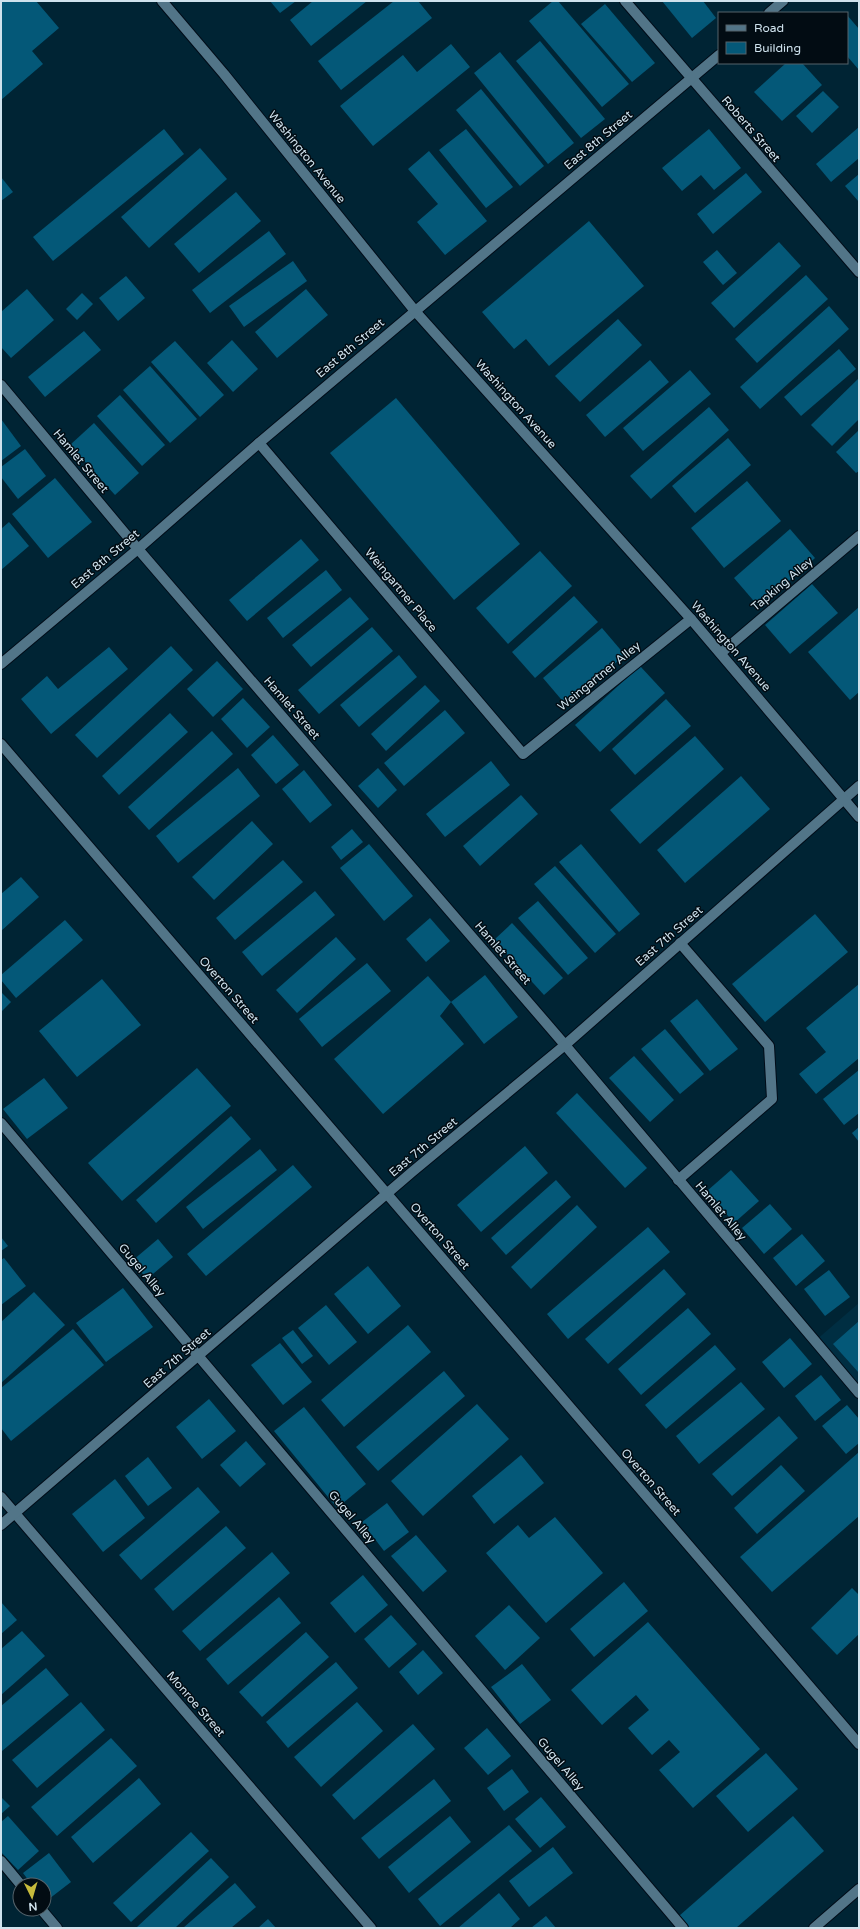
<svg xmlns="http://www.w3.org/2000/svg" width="860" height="1929" font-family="'Varela Round',sans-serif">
	<rect width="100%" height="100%" fill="#002434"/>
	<polygon fill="#002e42" points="859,1303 859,1393 815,1341"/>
	<g fill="#045878">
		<polygon points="1,1 36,1 59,28 32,51 43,64 1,100"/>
		<polygon points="270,1 296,1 280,13"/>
		<polygon points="313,1 367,1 311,46 290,20"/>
		<polygon points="394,1 418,1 432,18 341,90 318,61"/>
		<polygon points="553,1 558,1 629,84 602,107 529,21"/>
		<polygon points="662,1 703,1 716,18 692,38"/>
		<polygon points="605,4 655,63 632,82 581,24"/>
		<polygon points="847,15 859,29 859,70 847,56"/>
		<polygon points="540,41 605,119 581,138 516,61"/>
		<polygon points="451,44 470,67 373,146 340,106 403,55 417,72"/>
		<polygon points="500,52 574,143 548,164 474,73"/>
		<polygon points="786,63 802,63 822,85 782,121 754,92"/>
		<polygon points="481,89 544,166 520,186 456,110"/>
		<polygon points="823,91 839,107 812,133 796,116"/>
		<polygon points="859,127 859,158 831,182 816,164"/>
		<polygon points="164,129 184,154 53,261 33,237"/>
		<polygon points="466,129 513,187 486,208 439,150"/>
		<polygon points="709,129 741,168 714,190 701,175 682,191 662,168"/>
		<polygon points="200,148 227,179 149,248 121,217"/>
		<polygon points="429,151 487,221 445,255 417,222 438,204 408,169"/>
		<polygon points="746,173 762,192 713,234 697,214"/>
		<polygon points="859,174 859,202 845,186"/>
		<polygon points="1,177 13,192 1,201"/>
		<polygon points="236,192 261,221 199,273 174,244"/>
		<polygon points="589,221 644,286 549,366 526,339 514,349 482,312"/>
		<polygon points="269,231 286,254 210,313 192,290"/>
		<polygon points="779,242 801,266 734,328 711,303"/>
		<polygon points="717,250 737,273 723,285 703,262"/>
		<polygon points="293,261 307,281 244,327 229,306"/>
		<polygon points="806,275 828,299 757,363 735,339"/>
		<polygon points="126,276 145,298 118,321 99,298"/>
		<polygon points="27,289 54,320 11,358 1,347 1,312"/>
		<polygon points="306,289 328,315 277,358 255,332"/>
		<polygon points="82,293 93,304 77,320 66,309"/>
		<polygon points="829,306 849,329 760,409 740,387"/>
		<polygon points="618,319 642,345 580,402 555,376"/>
		<polygon points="84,331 101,350 45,397 28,377"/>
		<polygon points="232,340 258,369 233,392 207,363"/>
		<polygon points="175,341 224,395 200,417 151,362"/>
		<polygon points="839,349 856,369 801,416 784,397"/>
		<polygon points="650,360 669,382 605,437 586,415"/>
		<polygon points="150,366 197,419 170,443 123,390"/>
		<polygon points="690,370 711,394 643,451 623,428"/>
		<polygon points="859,378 859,419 832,446 811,425"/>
		<polygon points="120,395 165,445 142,466 97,416"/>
		<polygon points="396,398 520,544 454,600 330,453"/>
		<polygon points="709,407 729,430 651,499 630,476"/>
		<polygon points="1,419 21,446 1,461"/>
		<polygon points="94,423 139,473 115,495 70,445"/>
		<polygon points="859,430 859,471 856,473 836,452"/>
		<polygon points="728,438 751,465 695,513 672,486"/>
		<polygon points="25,449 46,476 18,499 1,477 1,467"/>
		<polygon points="55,478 92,522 48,558 12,514"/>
		<polygon points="747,481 781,521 724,568 691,528"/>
		<polygon points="9,522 29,546 1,570 1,529"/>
		<polygon points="790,529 815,558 759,607 734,578"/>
		<polygon points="301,539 319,560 247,621 229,600"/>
		<polygon points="540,551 572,586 508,644 476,608"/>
		<polygon points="326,570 342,590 283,638 267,618"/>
		<polygon points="812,584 838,613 790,654 765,625"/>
		<polygon points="574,596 598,622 535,678 512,652"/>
		<polygon points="350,597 369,619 311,667 292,645"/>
		<polygon points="859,607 859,692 850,700 808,652"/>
		<polygon points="372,627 393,651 319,714 298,690"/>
		<polygon points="602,628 625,655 566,705 543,678"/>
		<polygon points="171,646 193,670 97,758 75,735"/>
		<polygon points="109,647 128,669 51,734 21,699 47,676 58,689"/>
		<polygon points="399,655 417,677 359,727 340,705"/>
		<polygon points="217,661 243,689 213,717 187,689"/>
		<polygon points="640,666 665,693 600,752 575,725"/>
		<polygon points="425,685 440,701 386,751 371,734"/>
		<polygon points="243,698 270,727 247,748 221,719"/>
		<polygon points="666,699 691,726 635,775 612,749"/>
		<polygon points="445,710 465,733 404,786 384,763"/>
		<polygon points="170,713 188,732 119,795 102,776"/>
		<polygon points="212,731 233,754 149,830 128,807"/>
		<polygon points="273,735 299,765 276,784 251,755"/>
		<polygon points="695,736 724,769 640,844 610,810"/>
		<polygon points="491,761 510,785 445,837 426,814"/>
		<polygon points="238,768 260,796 178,863 156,836"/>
		<polygon points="378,768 397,790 378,808 358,786"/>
		<polygon points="304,770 332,805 310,823 282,789"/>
		<polygon points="741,776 770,809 685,883 657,850"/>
		<polygon points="521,795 538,814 480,866 463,846"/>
		<polygon points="252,821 273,844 214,900 192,877"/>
		<polygon points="352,829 363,842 341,860 331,847"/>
		<polygon points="369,844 413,896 384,921 340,868"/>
		<polygon points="581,844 640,914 619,932 559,862"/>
		<polygon points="283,860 303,882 235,940 216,918"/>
		<polygon points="555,866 616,934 595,953 534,884"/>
		<polygon points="21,877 39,897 1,931 1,894"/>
		<polygon points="315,891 335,915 262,976 242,952"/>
		<polygon points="538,901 588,958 568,975 518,918"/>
		<polygon points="815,914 848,952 765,1022 732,984"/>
		<polygon points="430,918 450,941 426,962 406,939"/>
		<polygon points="65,920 83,940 16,998 1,980 1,975"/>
		<polygon points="512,923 563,978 544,995 494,940"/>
		<polygon points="336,937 356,959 297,1013 276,990"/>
		<polygon points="367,963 391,991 322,1047 299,1019"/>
		<polygon points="485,975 518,1017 484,1044 451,1002"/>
		<polygon points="428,976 451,1002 440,1016 464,1044 383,1114 334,1059"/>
		<polygon points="102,979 141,1025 77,1077 39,1031"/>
		<polygon points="859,984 859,1058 816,1094 799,1074 826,1052 806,1028"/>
		<polygon points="1,992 11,1002 1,1012"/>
		<polygon points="697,999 738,1049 710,1071 670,1021"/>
		<polygon points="665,1029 704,1074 680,1094 641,1049"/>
		<polygon points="634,1056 674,1100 650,1122 609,1078"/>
		<polygon points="197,1068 231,1106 122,1201 88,1163"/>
		<polygon points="859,1070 859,1113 844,1125 823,1099"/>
		<polygon points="44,1078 68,1108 27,1139 3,1109"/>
		<polygon points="577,1093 647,1168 625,1188 556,1113"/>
		<polygon points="231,1116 251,1139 156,1223 136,1200"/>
		<polygon points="859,1127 859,1142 852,1133"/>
		<polygon points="525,1146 548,1173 481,1232 457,1205"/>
		<polygon points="260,1149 277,1170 203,1229 186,1207"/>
		<polygon points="293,1165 312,1187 206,1276 187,1254"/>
		<polygon points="731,1170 759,1201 734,1223 707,1191"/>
		<polygon points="556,1180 571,1197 506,1255 491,1238"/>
		<polygon points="770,1204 792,1229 764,1254 742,1228"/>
		<polygon points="577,1205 597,1227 531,1289 511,1267"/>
		<polygon points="648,1227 670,1252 568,1339 547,1314"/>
		<polygon points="802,1234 825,1261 796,1286 773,1258"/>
		<polygon points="1,1237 8,1246 1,1251"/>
		<polygon points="158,1239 173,1257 147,1279 132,1261"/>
		<polygon points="4,1258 26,1286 1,1305 1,1260"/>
		<polygon points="368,1266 401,1306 368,1334 334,1294"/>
		<polygon points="664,1269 686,1294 608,1364 585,1339"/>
		<polygon points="829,1270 850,1297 825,1316 804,1289"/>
		<polygon points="123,1288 153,1327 106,1362 76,1323"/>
		<polygon points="34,1292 65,1325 1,1383 1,1322"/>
		<polygon points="326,1305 357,1342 329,1365 298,1328"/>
		<polygon points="688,1308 711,1334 641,1395 618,1369"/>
		<polygon points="859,1321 859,1373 833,1344"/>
		<polygon points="408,1325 431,1352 344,1427 321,1400"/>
		<polygon points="73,1329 104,1365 11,1441 1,1428 1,1388"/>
		<polygon points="293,1330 313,1356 302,1364 282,1338"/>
		<polygon points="790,1338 812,1364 784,1388 762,1362"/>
		<polygon points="280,1343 312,1382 283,1405 251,1365"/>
		<polygon points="715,1345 736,1369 666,1429 645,1405"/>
		<polygon points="444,1371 465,1396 378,1471 356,1447"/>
		<polygon points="821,1375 841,1400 815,1421 795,1396"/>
		<polygon points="741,1382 765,1409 699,1464 676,1436"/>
		<polygon points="209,1399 236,1431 202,1459 176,1427"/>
		<polygon points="477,1404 509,1439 423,1516 391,1481"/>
		<polygon points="847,1405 859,1419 859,1443 846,1454 822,1426"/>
		<polygon points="304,1407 366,1484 337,1508 274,1431"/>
		<polygon points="779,1416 798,1438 732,1496 712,1474"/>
		<polygon points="246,1441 266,1464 240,1487 220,1465"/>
		<polygon points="859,1452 859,1516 772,1592 740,1557"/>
		<polygon points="521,1455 544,1483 494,1524 472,1496"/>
		<polygon points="148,1457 172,1488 148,1506 125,1476"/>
		<polygon points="781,1465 805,1491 757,1534 734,1508"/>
		<polygon points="115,1479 145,1518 103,1552 72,1514"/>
		<polygon points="198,1487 220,1512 141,1580 119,1555"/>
		<polygon points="387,1503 409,1532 384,1551 362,1522"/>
		<polygon points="555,1517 603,1573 546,1623 486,1553 518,1525 529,1538"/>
		<polygon points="226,1526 246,1548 173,1611 154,1589"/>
		<polygon points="416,1535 447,1571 423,1592 391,1556"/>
		<polygon points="272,1552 290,1573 200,1651 182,1631"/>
		<polygon points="363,1575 388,1605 355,1633 330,1603"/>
		<polygon points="624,1582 648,1611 594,1657 570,1629"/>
		<polygon points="852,1588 859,1595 859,1634 837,1655 811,1628"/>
		<polygon points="279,1597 301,1623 228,1685 206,1659"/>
		<polygon points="1,1602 17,1620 1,1634"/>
		<polygon points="509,1605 540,1638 505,1670 475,1636"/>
		<polygon points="391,1615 417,1644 389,1668 364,1639"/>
		<polygon points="648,1622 760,1749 693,1808 659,1770 680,1752 669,1740 652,1755 628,1728 649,1710 636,1695 602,1725 571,1690"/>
		<polygon points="22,1631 45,1656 1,1695 1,1649"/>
		<polygon points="306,1632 329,1657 262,1717 239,1692"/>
		<polygon points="423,1650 443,1673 418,1695 399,1672"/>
		<polygon points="336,1662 358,1688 288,1748 266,1722"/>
		<polygon points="522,1664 551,1700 520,1724 491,1687"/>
		<polygon points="46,1668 69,1695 2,1751 1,1706"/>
		<polygon points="81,1702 105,1730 37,1788 12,1760"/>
		<polygon points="357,1702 383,1731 321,1787 294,1757"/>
		<polygon points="413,1724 435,1749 354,1820 332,1795"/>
		<polygon points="487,1728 511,1756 488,1775 464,1748"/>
		<polygon points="111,1738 137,1766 57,1836 31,1807"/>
		<polygon points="766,1753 798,1789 748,1832 716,1796"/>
		<polygon points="512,1769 529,1792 504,1811 487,1788"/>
		<polygon points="139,1778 161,1804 93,1863 71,1837"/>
		<polygon points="434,1779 451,1801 379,1859 361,1838"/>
		<polygon points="1,1797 10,1806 1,1814"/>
		<polygon points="541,1797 566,1827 540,1848 515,1819"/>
		<polygon points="8,1816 39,1851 18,1870 1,1852 1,1822"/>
		<polygon points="450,1816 471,1842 409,1893 388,1867"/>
		<polygon points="793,1816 824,1851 736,1928 689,1928 679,1916"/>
		<polygon points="509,1825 532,1851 440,1926 418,1899"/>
		<polygon points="191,1832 209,1851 131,1922 113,1903"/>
		<polygon points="553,1847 573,1873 529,1907 509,1881"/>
		<polygon points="49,1853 71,1882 45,1902 44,1885 32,1885 23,1873"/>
		<polygon points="211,1858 229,1877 175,1928 138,1928 137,1927"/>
		<polygon points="235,1883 256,1907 231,1928 183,1928"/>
		<polygon points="499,1893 520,1919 510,1928 458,1928"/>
		<polygon points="546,1916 556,1928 531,1928"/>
		<polygon points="268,1919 276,1928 258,1928"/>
	</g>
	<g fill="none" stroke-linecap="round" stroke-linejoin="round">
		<g stroke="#000c18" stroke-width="12">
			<g id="lane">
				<polyline points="259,443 523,754 691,619"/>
				<polyline points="721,653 859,536"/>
				<polyline points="565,1045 859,1393"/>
				<polyline points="1,1123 683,1928"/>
				<polyline points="678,1180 772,1099 769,1046 680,943"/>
				<polyline points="1,1861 21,1885"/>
				<polyline points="41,1909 57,1928"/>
			</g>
		</g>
		<g stroke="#000c18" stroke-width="12">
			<g id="street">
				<polyline points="625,1 859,272"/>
				<polyline points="769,13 783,1"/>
				<polyline points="1,385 138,549 565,1045"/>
				<polyline points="1,664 138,549 259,443 719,55"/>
				<polyline points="1,744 859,1744"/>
				<polyline points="1,1497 371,1928"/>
				<polyline points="1,1525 412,1172 565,1045 859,786"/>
			</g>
		</g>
		<g stroke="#000c18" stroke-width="12">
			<g id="secondary">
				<polyline points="162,1 224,74 415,311 691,619 859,817"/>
				<polyline points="814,1928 859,1889"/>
			</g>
		</g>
		<use href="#lane" stroke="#527588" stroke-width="10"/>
		<use href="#street" stroke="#527588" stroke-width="10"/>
		<use href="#secondary" stroke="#527588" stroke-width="10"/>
	</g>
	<g text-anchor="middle" stroke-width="3" stroke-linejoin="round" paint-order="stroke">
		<g font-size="12" fill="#cfe2ed" stroke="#020c13">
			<text transform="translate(751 129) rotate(49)" y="4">Roberts Street</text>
			<text transform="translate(598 140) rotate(-40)" y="4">East 8th Street</text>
			<text transform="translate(307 157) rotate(51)" y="4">Washington Avenue</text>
			<text transform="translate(350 348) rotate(-40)" y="4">East 8th Street</text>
			<text transform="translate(516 404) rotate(48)" y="4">Washington Avenue</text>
			<text transform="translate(81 461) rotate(50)" y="4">Hamlet Street</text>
			<text transform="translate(105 559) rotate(-40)" y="4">East 8th Street</text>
			<text transform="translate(782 584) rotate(-40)" y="4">Tapking Alley</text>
			<text transform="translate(401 590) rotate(50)" y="4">Weingartner Place</text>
			<text transform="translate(731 646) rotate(49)" y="4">Washington Avenue</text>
			<text transform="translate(599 676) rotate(-39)" y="4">Weingartner Alley</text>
			<text transform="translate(292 708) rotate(49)" y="4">Hamlet Street</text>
			<text transform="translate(669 936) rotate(-41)" y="4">East 7th Street</text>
			<text transform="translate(503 953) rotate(49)" y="4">Hamlet Street</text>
			<text transform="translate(229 990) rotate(49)" y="4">Overton Street</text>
			<text transform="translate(423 1147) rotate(-40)" y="4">East 7th Street</text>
			<text transform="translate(721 1211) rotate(50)" y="4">Hamlet Alley</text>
			<text transform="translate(440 1236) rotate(49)" y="4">Overton Street</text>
			<text transform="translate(142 1270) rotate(50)" y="4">Gugel Alley</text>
			<text transform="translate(177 1358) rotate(-41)" y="4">East 7th Street</text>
			<text transform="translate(651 1482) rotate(49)" y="4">Overton Street</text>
			<text transform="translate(352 1517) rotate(50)" y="4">Gugel Alley</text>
			<text transform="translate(196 1704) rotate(49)" y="4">Monroe Street</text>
			<text transform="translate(561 1764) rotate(50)" y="4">Gugel Alley</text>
		</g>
	</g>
	<rect width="860" height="1929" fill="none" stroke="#cfe2ed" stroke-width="4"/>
	<rect x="718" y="12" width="130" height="52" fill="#020c13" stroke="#54626a"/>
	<rect x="726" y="25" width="20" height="6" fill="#527588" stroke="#54626a"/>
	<text x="754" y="32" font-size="12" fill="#cfe2ed">Road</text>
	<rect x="726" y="42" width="20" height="12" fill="#045878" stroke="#54626a"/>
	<text x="754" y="52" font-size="12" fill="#cfe2ed">Building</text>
	<g transform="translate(32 1897) rotate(175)"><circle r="19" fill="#020c13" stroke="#54626a"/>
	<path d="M0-3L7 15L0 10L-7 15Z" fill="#c7bb3c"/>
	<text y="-6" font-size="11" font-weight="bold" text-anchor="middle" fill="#cfe2ed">N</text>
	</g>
</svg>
